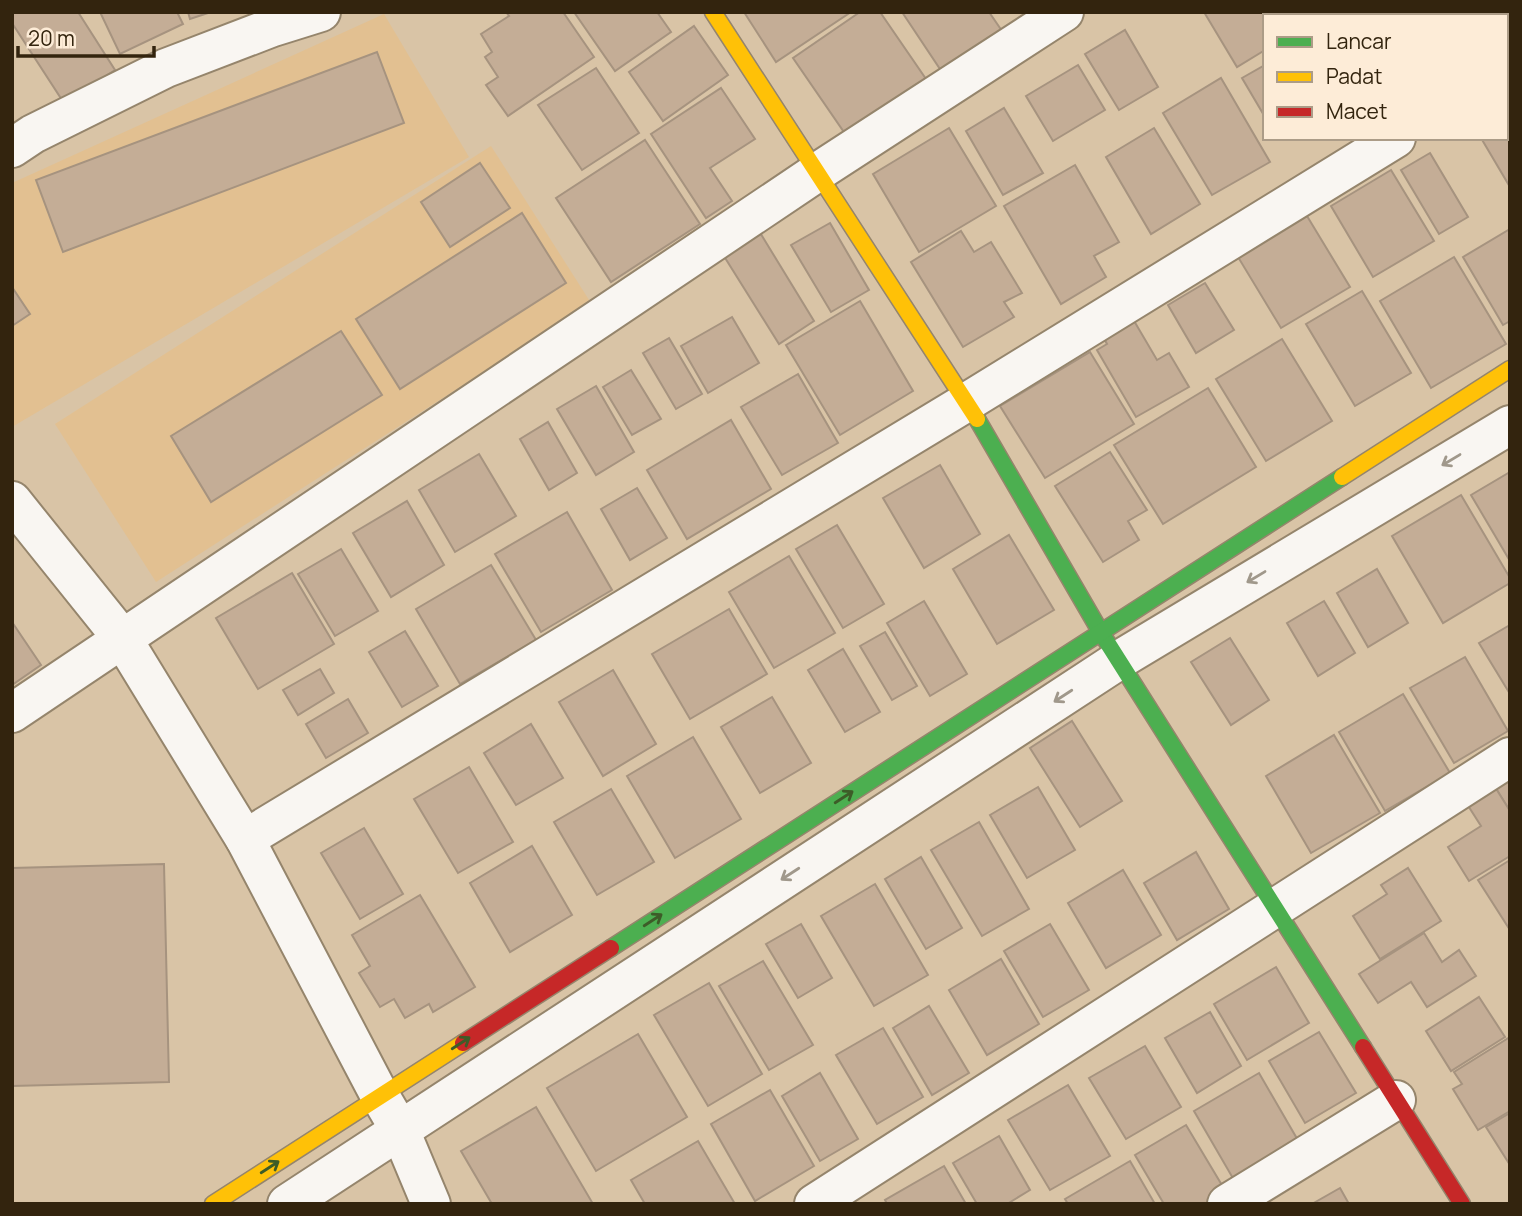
<svg xmlns="http://www.w3.org/2000/svg" width="1522" height="1216" font-family="Manrope,sans-serif">
	<rect width="100%" height="100%" fill="#d9c4a6"/>
	<g fill="#e2c091">
		<polygon points="384,14 469,157 12,427 12,183"/>
		<polygon points="491,146 591,303 156,582 55,424"/>
	</g>
	<g fill="#c4ad96" stroke="#a6937f" stroke-width="2">
		<polygon points="12,12 78,12 115,70 64,103 12,23"/>
		<polygon points="100,12 177,12 183,24 120,54"/>
		<polygon points="188,12 211,12 190,19"/>
		<polygon points="506,12 563,12 594,57 508,116 486,85 498,77 485,57 492,52 481,34 509,16"/>
		<polygon points="574,12 657,12 671,32 615,71"/>
		<polygon points="744,12 851,12 776,62"/>
		<polygon points="860,12 880,12 926,79 846,135 793,58"/>
		<polygon points="902,12 989,12 1002,31 942,72"/>
		<polygon points="1204,12 1295,12 1297,16 1265,16 1265,50 1237,67"/>
		<polygon points="1335,12 1393,12 1395,16 1337,16"/>
		<polygon points="1431,12 1479,12 1481,16 1433,16"/>
		<polygon points="694,26 728,75 663,121 629,72"/>
		<polygon points="1125,30 1158,87 1119,110 1085,54"/>
		<polygon points="377,52 404,123 63,252 36,180"/>
		<polygon points="1078,65 1105,110 1053,141 1026,96"/>
		<polygon points="1265,65 1265,117 1242,78"/>
		<polygon points="596,68 639,133 582,170 538,105"/>
		<polygon points="1221,78 1270,162 1212,195 1163,113"/>
		<polygon points="721,88 755,139 710,168 732,201 706,218 651,134"/>
		<polygon points="1510,97 1510,187 1481,138 1506,138 1506,99"/>
		<polygon points="1004,108 1043,173 1003,195 966,131"/>
		<polygon points="949,128 996,206 919,252 873,174"/>
		<polygon points="1154,128 1200,204 1151,234 1106,157"/>
		<polygon points="645,140 700,224 611,282 556,198"/>
		<polygon points="1430,153 1468,217 1439,234 1401,170"/>
		<polygon points="480,163 510,208 450,247 421,202"/>
		<polygon points="1075,165 1119,242 1094,256 1106,277 1061,304 1004,206"/>
		<polygon points="1391,170 1434,241 1373,277 1331,206"/>
		<polygon points="522,213 566,283 400,389 356,319"/>
		<polygon points="1307,216 1350,287 1281,328 1238,257 1251,250 1244,239 1278,218 1285,229"/>
		<polygon points="830,223 869,290 831,312 791,245"/>
		<polygon points="1510,229 1510,321 1503,325 1463,257"/>
		<polygon points="759,231 814,321 779,344 722,253"/>
		<polygon points="961,231 974,252 991,242 1022,293 1004,302 1014,317 963,347 911,262"/>
		<polygon points="1454,257 1506,344 1431,388 1380,301"/>
		<polygon points="1205,283 1234,330 1196,353 1168,305"/>
		<polygon points="12,287 30,314 12,326"/>
		<polygon points="1362,291 1411,373 1355,406 1306,324"/>
		<polygon points="860,301 913,391 840,435 786,345"/>
		<polygon points="1130,314 1157,360 1169,353 1189,387 1136,417 1097,350 1107,344 1100,331"/>
		<polygon points="732,317 759,363 708,393 681,346"/>
		<polygon points="341,331 382,395 211,502 171,436"/>
		<polygon points="669,338 702,394 676,409 643,353"/>
		<polygon points="1282,339 1332,421 1266,461 1216,379"/>
		<polygon points="1090,352 1134,424 1045,478 1000,406"/>
		<polygon points="631,370 661,419 632,435 603,387"/>
		<polygon points="798,374 838,443 782,475 741,407"/>
		<polygon points="596,386 634,452 596,475 557,409"/>
		<polygon points="1208,388 1256,467 1163,524 1114,445"/>
		<polygon points="731,420 771,489 687,539 647,470"/>
		<polygon points="548,422 577,473 549,490 520,439"/>
		<polygon points="1110,452 1147,510 1128,521 1139,540 1103,562 1055,486"/>
		<polygon points="479,454 516,516 455,552 419,490"/>
		<polygon points="940,465 980,534 924,568 883,498"/>
		<polygon points="1510,472 1510,561 1471,495"/>
		<polygon points="637,488 667,538 630,560 601,509"/>
		<polygon points="1461,495 1510,578 1510,583 1443,623 1392,536"/>
		<polygon points="407,501 444,565 391,597 353,533"/>
		<polygon points="567,512 612,590 541,632 495,554"/>
		<polygon points="837,525 884,604 843,628 796,549"/>
		<polygon points="1009,535 1054,610 997,644 953,569"/>
		<polygon points="341,549 378,611 335,636 298,574"/>
		<polygon points="789,556 835,633 774,668 729,592"/>
		<polygon points="491,565 536,640 460,684 416,609"/>
		<polygon points="1377,569 1408,623 1368,647 1337,593"/>
		<polygon points="292,573 334,644 258,689 216,618"/>
		<polygon points="924,601 967,674 930,696 887,623"/>
		<polygon points="1324,601 1355,653 1318,676 1287,623"/>
		<polygon points="729,609 767,674 690,719 652,654"/>
		<polygon points="12,622 41,665 12,685"/>
		<polygon points="1510,625 1510,694 1479,643"/>
		<polygon points="405,631 438,686 402,707 369,652"/>
		<polygon points="885,632 917,686 892,700 860,646"/>
		<polygon points="1230,638 1269,700 1231,725 1191,662"/>
		<polygon points="843,649 880,712 845,732 808,670"/>
		<polygon points="1465,657 1508,731 1454,763 1410,688"/>
		<polygon points="320,669 334,693 298,715 283,690"/>
		<polygon points="613,670 656,744 603,776 559,702"/>
		<polygon points="1403,694 1450,773 1385,811 1339,732"/>
		<polygon points="772,697 811,763 760,793 721,727"/>
		<polygon points="348,699 368,733 326,758 306,724"/>
		<polygon points="1072,721 1122,801 1080,827 1030,748"/>
		<polygon points="531,724 563,778 516,805 484,753"/>
		<polygon points="1334,735 1380,813 1311,853 1266,776"/>
		<polygon points="693,737 741,819 675,858 627,776"/>
		<polygon points="469,767 513,842 458,873 414,799"/>
		<polygon points="1510,777 1510,811 1495,787"/>
		<polygon points="1038,787 1075,850 1027,878 990,815"/>
		<polygon points="1495,787 1510,811 1510,856 1469,881 1448,847 1481,826 1467,804"/>
		<polygon points="611,789 654,862 597,895 554,822"/>
		<polygon points="979,822 1029,909 982,936 931,850"/>
		<polygon points="364,828 403,894 360,919 321,853"/>
		<polygon points="532,846 572,915 510,952 470,883"/>
		<polygon points="1196,852 1229,909 1177,940 1144,883"/>
		<polygon points="921,857 962,928 926,949 885,879"/>
		<polygon points="1510,860 1510,930 1478,880"/>
		<polygon points="164,864 169,1082 12,1086 12,868"/>
		<polygon points="1408,868 1441,921 1380,959 1353,916 1387,894 1381,885"/>
		<polygon points="1123,870 1161,935 1106,968 1068,903"/>
		<polygon points="875,884 928,975 874,1006 821,916"/>
		<polygon points="420,895 475,987 433,1012 429,1004 405,1018 394,999 380,1007 359,973 370,966 352,935"/>
		<polygon points="801,924 832,978 798,998 766,944"/>
		<polygon points="1050,924 1089,990 1043,1017 1004,951"/>
		<polygon points="1424,933 1442,962 1459,950 1476,976 1427,1007 1411,982 1378,1003 1359,974"/>
		<polygon points="1001,959 1039,1024 987,1055 949,990"/>
		<polygon points="763,961 813,1045 769,1070 719,986"/>
		<polygon points="1276,967 1309,1023 1247,1060 1214,1004"/>
		<polygon points="709,983 762,1074 708,1106 654,1015"/>
		<polygon points="1479,997 1505,1037 1451,1071 1426,1031"/>
		<polygon points="929,1006 969,1073 932,1095 893,1028"/>
		<polygon points="1210,1012 1241,1066 1197,1093 1165,1038"/>
		<polygon points="883,1028 923,1097 877,1124 836,1055"/>
		<polygon points="1319,1032 1356,1093 1305,1123 1269,1061"/>
		<polygon points="638,1034 687,1117 596,1171 547,1088"/>
		<polygon points="1510,1037 1510,1111 1478,1130 1453,1089 1462,1084 1454,1072"/>
		<polygon points="1145,1046 1181,1107 1126,1139 1089,1078"/>
		<polygon points="820,1073 858,1139 820,1161 782,1096"/>
		<polygon points="1259,1073 1303,1149 1238,1187 1194,1111"/>
		<polygon points="1068,1085 1110,1156 1050,1190 1008,1120"/>
		<polygon points="770,1090 814,1166 755,1201 711,1124"/>
		<polygon points="536,1107 593,1204 492,1204 461,1151"/>
		<polygon points="1510,1113 1510,1165 1486,1127"/>
		<polygon points="1186,1125 1229,1197 1217,1204 1164,1204 1135,1155"/>
		<polygon points="999,1136 1030,1190 1007,1204 977,1204 953,1163"/>
		<polygon points="698,1141 735,1204 645,1204 631,1180"/>
		<polygon points="1130,1161 1155,1204 1068,1204 1065,1199"/>
		<polygon points="944,1166 966,1204 887,1204 885,1200"/>
		<polygon points="1340,1188 1349,1204 1312,1204"/>
	</g>
	<g fill="none" stroke-linecap="round" stroke-linejoin="round">
		<g stroke="#95856c" stroke-width="42">
			<g id="street">
				<polyline points="1506,71 1510,68"/>
				<polyline points="12,148 33,134 166,68 273,27 321,12"/>
				<polyline points="12,501 122,638 245,839 380,1096 400,1130 431,1204"/>
				<polyline points="12,713 816,173 1064,12"/>
				<polyline points="245,839 967,402 1396,138"/>
				<polyline points="287,1204 1119,660 1510,425"/>
				<polyline points="814,1204 1510,757"/>
				<polyline points="1227,1204 1396,1100"/>
			</g>
		</g>
		<g stroke="#95856c" stroke-width="19">
			<g id="fast">
				<polyline points="977,419 1100,631 1363,1047"/>
				<polyline points="611,948 1342,477"/>
			</g>
		</g>
		<g stroke="#95856c" stroke-width="19">
			<g id="slow">
				<polyline points="713,12 977,419"/>
				<polyline points="1342,477 1510,369"/>
				<polyline points="213,1204 463,1043"/>
			</g>
		</g>
		<g stroke="#95856c" stroke-width="19">
			<g id="jam">
				<polyline points="463,1043 611,948"/>
				<polyline points="1363,1047 1462,1204"/>
			</g>
		</g>
		<use href="#street" stroke="#f9f6f2" stroke-width="38"/>
		<use href="#fast" stroke="#4caf50" stroke-width="16"/>
		<use href="#slow" stroke="#ffc107" stroke-width="16"/>
		<use href="#jam" stroke="#c62828" stroke-width="16"/>
	</g>
	<defs><path id="oneway-shaft" d="M-6 0H5M1.5-3L5.5 0L1.5 3" fill="none" stroke-width="1.6" stroke-linecap="round" stroke-linejoin="round" transform="scale(1.75)"/></defs>
	<g stroke="#a0988b">
		<use href="#oneway-shaft" transform="translate(1451 460) rotate(149)"/>
		<use href="#oneway-shaft" transform="translate(1256 577) rotate(149)"/>
		<use href="#oneway-shaft" transform="translate(1063 696) rotate(147)"/>
		<use href="#oneway-shaft" transform="translate(790 874) rotate(147)"/>
	</g>
	<g stroke="#3d5c28">
		<use href="#oneway-shaft" transform="translate(844 797) rotate(-33)"/>
		<use href="#oneway-shaft" transform="translate(653 920) rotate(-33)"/>
		<use href="#oneway-shaft" transform="translate(461 1043) rotate(-33)"/>
		<use href="#oneway-shaft" transform="translate(270 1167) rotate(-33)"/>
	</g>
	<rect width="1522" height="1216" fill="none" stroke="#33240e" stroke-width="28"/>
	<rect x="1263" y="14" width="245" height="126" fill="#fdecd7" stroke="#ac9c87" stroke-width="2"/>
	<rect x="1277" y="37" width="35" height="10" fill="#4caf50" stroke="#ac9c87" stroke-width="2"/>
	<text x="1326" y="49" font-size="21" fill="#33240e">Lancar</text>
	<rect x="1277" y="72" width="35" height="10" fill="#ffc107" stroke="#ac9c87" stroke-width="2"/>
	<text x="1326" y="84" font-size="21" fill="#33240e">Padat</text>
	<rect x="1277" y="107" width="35" height="10" fill="#c62828" stroke="#ac9c87" stroke-width="2"/>
	<text x="1326" y="119" font-size="21" fill="#33240e">Macet</text>
	<path d="M18 46v10h136v-10" fill="none" stroke="#33240e" stroke-width="3.5"/>
	<text x="28" y="46" font-size="21" fill="#33240e" stroke="#fdecd7" stroke-width="5" paint-order="stroke">20 m</text>
</svg>
